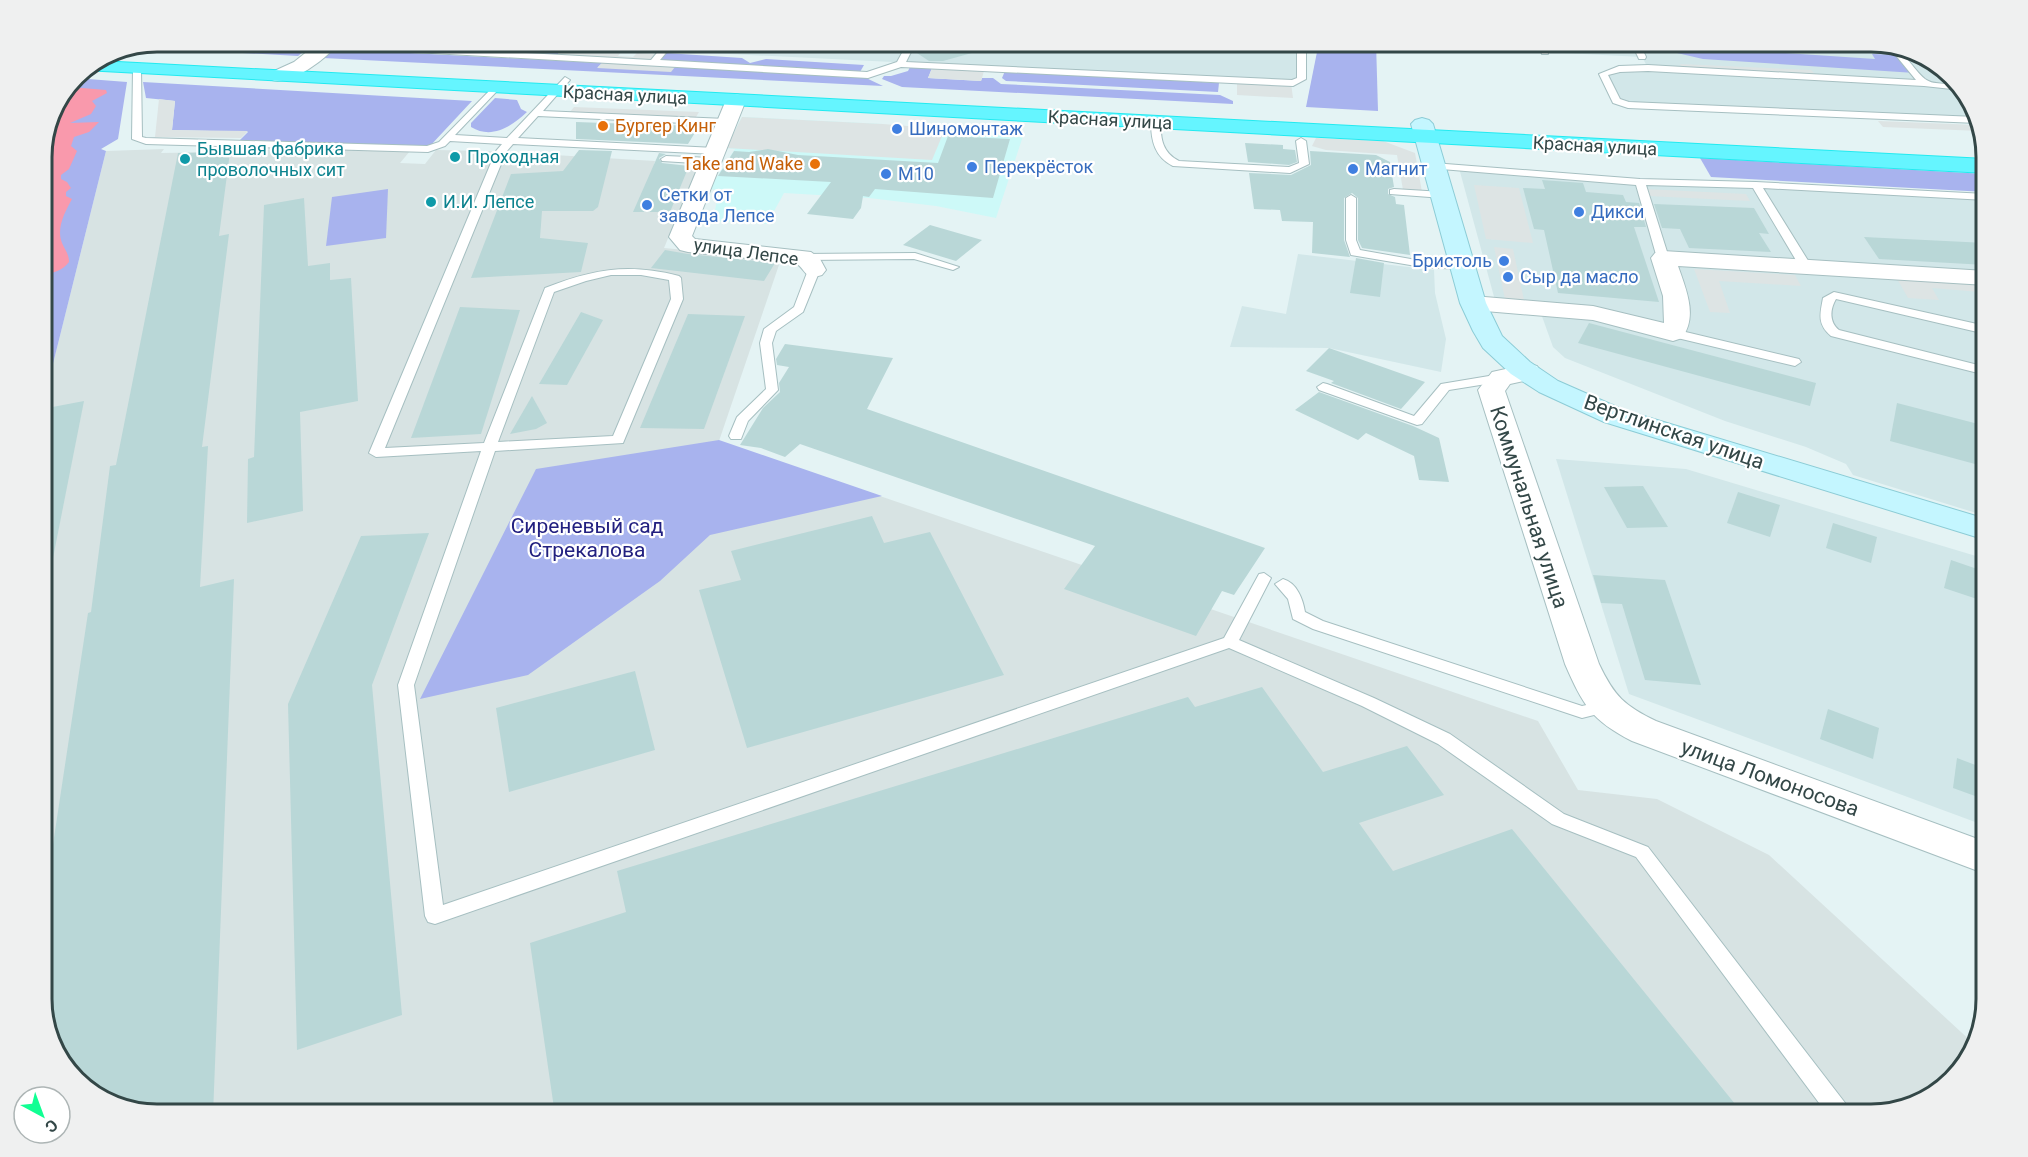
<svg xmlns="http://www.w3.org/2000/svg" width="2028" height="1157" font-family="Roboto,sans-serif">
	<rect width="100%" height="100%" fill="#e4f3f4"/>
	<g fill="#d2e7e9">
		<polygon points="487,42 1302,42 1301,79 1296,82"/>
		<polygon points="1541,42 1870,42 1928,57 1970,100 1977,120 1624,104 1603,74 1648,68 1642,57 1545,52"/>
		<polygon points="1459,168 1640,182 1986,197 1986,516 1853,475 1846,464 1806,447 1725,421 1565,358 1553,347 1539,308 1496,304"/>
		<polygon points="1298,254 1434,270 1435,293 1446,339 1441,372 1329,348 1230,347 1242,306 1286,314"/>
		<polygon points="1556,459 1686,469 1986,559 1986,826 1629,694"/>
	</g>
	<polygon fill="#cdf9f8" points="742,117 883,124 887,126 1024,133 996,218 936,206 869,198 784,193 767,224 713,221 719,190 709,189 735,149 726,148"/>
	<polygon fill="#d7e3e3" points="164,149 161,153 223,152 226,150 250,149 410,151 400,163 425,164 436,150 485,151 655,161 654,165 689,166 697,169 664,248 781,259 719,441 1538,721 1578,790 1657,799 1769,855 1974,1044 1971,1057 1928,1099 1871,1115 158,1115 100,1100 42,1007 42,408 106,151"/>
	<g fill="#a8b3ee">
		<polygon points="158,42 316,42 298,56 135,47"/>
		<polygon points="404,42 460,42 465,47 482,43 564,47 557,55 400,45"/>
		<polygon points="1319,42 1376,42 1378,111 1306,107"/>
		<polygon points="1379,42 1519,42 1522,51 1520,53"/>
		<polygon points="1720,44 1755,51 1875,59 1872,54 1900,55 1915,73 1703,59 1677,53"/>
		<polygon points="334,49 602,63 598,67 675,67 864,77 883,86 323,58"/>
		<polygon points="666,53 742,58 750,63 766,59 864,65 860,72 661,60"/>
		<polygon points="910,67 932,68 928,78 981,81 982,78 993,78 1001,84 1220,95 1233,101 1233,104 902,87 882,79 884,76 891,76 908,71"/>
		<polygon points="1005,71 1219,83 1218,92 1006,81 1002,78"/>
		<polygon points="75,78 127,82 118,139 101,149 106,151 42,408 42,150"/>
		<polygon points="143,82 472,101 430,146 240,140 248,132 172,130 175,101 146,98"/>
		<path d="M495,98l22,2 4,9 6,3c-15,14 -35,28 -56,15v-4z"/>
		<polygon points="1700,158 1986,174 1986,192 1711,177"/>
		<polygon points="388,189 386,238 326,246 332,197"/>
		<polygon points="719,440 882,496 710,535 660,581 528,675 420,699 536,469"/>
	</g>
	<g fill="#dde4e4">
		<polygon points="562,49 621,52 618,56 633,57 637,53 655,54 650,60 557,55"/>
		<polygon points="602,63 675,67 671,72 597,68"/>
		<polygon points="1680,64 1811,70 1815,74 1682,68"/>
		<polygon points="933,66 985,68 981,81 928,78"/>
		<polygon points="1237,80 1291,83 1293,98 1237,95"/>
		<polygon points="159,99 175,101 172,130 248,131 241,138 155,137"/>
		<polygon points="574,107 699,112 696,117 570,112"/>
		<polygon points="742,117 883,124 945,129 932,160 726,148"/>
		<polygon points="1878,121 1977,125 1980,131 1883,127"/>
		<polygon points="1316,138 1383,141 1415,153 1422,192 1403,190 1397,155 1326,150 1312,146"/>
		<polygon points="1474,185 1519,188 1533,243 1486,239"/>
		<polygon points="1645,189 1746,194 1750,201 1648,196"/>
		<polygon points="1494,247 1513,249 1524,300 1505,299"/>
		<polygon points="1694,269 1795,275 1801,286 1719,281 1730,313 1710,312"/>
		<polygon points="1896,277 1975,283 1980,292 1932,288 1939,300 1908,298"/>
	</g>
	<path fill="#f999ac" d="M82,88l24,2 1,3 -15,8 4,5 -5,8 -21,9 29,-1 -10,10 -15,5 -3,9 6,5 -8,18 -8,6v4l6,3 4,6 -5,4v4l6,3c-7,13 -16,29 -10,44 3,7 7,11 7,19 -7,9 -15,11 -27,12v-124l28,-61z"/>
	<g fill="#b9d7d7">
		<polygon points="918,42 989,42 990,48 943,61 929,61 914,51"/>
		<polygon points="576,122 633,124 699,126 688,144 576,139"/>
		<polygon points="948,136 1010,139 993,198 875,189 869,197 863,196 861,208 853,219 807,214 831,182 718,176 734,151 749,152 768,149 798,155 938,163"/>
		<polygon points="1245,143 1283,145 1283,149 1295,150 1297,162 1289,165 1248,162"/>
		<polygon points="579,150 612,151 598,207 593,211 542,211 540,238 588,243 581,272 471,278 511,174 563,171"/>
		<polygon points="1310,151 1376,155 1390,162 1394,187 1388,189 1388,194 1395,197 1396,204 1404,205 1410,255 1362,248 1358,240 1358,198 1352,193 1344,198 1344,240 1350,257 1312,253 1313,222 1282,221 1280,210 1254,209 1249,173 1291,175 1311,165"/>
		<polygon points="230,152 219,236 229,234 202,447 208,446 200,587 234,579 213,1115 158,1115 100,1100 61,1063 42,1007 42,917 88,613 91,612 110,466 116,465 178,153"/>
		<polygon points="659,153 666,154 659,158 662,163 689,166 670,212 633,212"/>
		<polygon points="1542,180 1583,183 1586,192 1623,195 1626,202 1639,203 1646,227 1634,227 1659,302 1558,293 1544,230 1534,229 1523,188 1545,189"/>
		<polygon points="304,198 308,266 330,263 330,280 351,278 358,401 300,412 303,511 247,523 248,459 254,457 264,205"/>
		<polygon points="1654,204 1754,208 1769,234 1759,233 1771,252 1689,248 1680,229 1662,228"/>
		<polygon points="930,225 982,240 956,261 903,245"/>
		<polygon points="1864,237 1986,243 1986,265 1879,259"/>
		<polygon points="665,250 688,254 775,263 764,281 651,268"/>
		<polygon points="1356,258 1384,263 1380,297 1350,293"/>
		<polygon points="460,307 520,310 481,434 411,438"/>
		<polygon points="581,312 603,320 567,385 539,384"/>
		<polygon points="688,314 745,316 704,429 640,428"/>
		<polygon points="1589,323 1816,383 1810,406 1578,343"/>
		<polygon points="785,344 893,358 867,409 1265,548 1234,595 1222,591 1196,636 1064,589 1095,546 800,444 785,457 761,448 740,445 763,408 780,392 779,383 789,367 777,365 776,359"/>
		<polygon points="1329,348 1425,382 1401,409 1331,383 1334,381 1306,371"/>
		<polygon points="1319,392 1413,426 1439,438 1449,482 1419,480 1414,456 1366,433 1358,440 1295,410"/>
		<polygon points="532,396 547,423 536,429 510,434"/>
		<polygon points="84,401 52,563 42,562 42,409"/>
		<polygon points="1897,403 1986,426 1986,467 1890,441"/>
		<polygon points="1643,486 1668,527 1627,528 1604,487"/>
		<polygon points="1738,492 1780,505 1770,537 1727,523"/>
		<polygon points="872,516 884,543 930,532 1004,675 747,748 699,590 741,580 731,551"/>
		<polygon points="1833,523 1877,537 1871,563 1826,548"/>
		<polygon points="429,533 372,685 402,1015 297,1050 288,704 361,536"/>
		<polygon points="1951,560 1986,572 1986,602 1944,588"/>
		<polygon points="1593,575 1665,580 1701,685 1645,680 1622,604 1601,603"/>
		<polygon points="635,671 655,750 509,792 496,708"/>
		<polygon points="1262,687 1323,772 1407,746 1444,795 1359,823 1393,871 1512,829 1744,1115 555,1115 530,943 626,912 617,871 1188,697 1195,707"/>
		<polygon points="1828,709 1879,728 1873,759 1820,739"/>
		<polygon points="1957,758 1986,769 1986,800 1953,788"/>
	</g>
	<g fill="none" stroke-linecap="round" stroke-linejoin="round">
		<g stroke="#a6bfc1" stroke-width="2">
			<g id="lane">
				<polygon points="326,42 651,60 666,42 675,42 660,60 867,72 897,62 908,42 916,42 906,62 1292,80 1297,78 1297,50 1173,45 1169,42 1298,45 1298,42 1306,42 1306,79 1293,86 901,67 868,78 328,47 324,44"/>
				<polygon points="1537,42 1545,42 1548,54 1542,54"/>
				<polygon points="1631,42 1639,42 1646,57 1645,59 1639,59"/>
				<path d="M1889,47c17,5 23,21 36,32 10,8 26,1 36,11l-37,-4 -276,-15 -28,1 -12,3 12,24 9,3 347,15 1,6 -349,-15 -15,-5 -14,-29 20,-8 29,-1 268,15z"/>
				<path d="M137,66l4,3 1,68 4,1 281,8 12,-4 56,-57 3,1v4l-43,45 52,3 58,-61 5,3 -27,31 183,8 5,3 -5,3 -188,-9 -20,22 197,10 5,3 -5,3 -202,-10 -7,8 -121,296 99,-5 61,-155c49,-19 83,-25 134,-12l2,2 2,21 -60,144 -128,8 -81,234 29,220 781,-267 35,-64 5,-1 7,5 -32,62 135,58 76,36 114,80 84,33 201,261 3,7h-24l-192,-258 -84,-33 -114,-80 -76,-38 -133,-58 -794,276 -7,-2 -3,-6 -27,-231 83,-234 -105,6 -7,-4 127,-302 6,-7 -52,-3 -5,5 -17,6 -282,-8 -14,-5 1,-70zM611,275h30l28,5 2,19 -58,137 -115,6 56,-150 32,-11z"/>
				<path d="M1156,119l5,3c-1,17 2,31 18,39l110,6 10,-4 -3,-22 5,-3 5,3 3,23 -19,9 -117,-7c-18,-9 -22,-25 -22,-44z"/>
				<polygon points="666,156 711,158 716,161 711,164 662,161 661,159"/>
				<polygon points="1433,163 1640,179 1756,182 1986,194 1986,200 1763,188 1812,267 1806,270 1800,267 1753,188 1646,185 1669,258 1663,261 1657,258 1636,185 1429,168 1428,166"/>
				<polygon points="1394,189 1443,192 1448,195 1443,198 1390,194 1390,190"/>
				<polygon points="1351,195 1356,198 1356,240 1360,250 1422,261 1462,263 1468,266 1462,269 1422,267 1351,255 1346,240 1346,198"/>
				<polygon points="915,253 959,267 953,270 914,259 803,260 797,257 803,254"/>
				<polygon points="814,267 820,270 803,312 776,331 772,343 778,390 748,421 741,439 731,439 729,436 737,417 766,389 760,343 764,329 794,307 808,270"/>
				<path d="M1834,292l152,34v8l-150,-35c-6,10 -7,23 3,31l147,37v8l-155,-39c-14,-12 -11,-22 -8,-38z"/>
				<polygon points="1673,329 1799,359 1801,362 1795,366 1669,336 1667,333"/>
				<polygon points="1501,374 1505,375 1507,378 1505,381 1449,390 1422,424 1417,425 1319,390 1317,387 1323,383 1327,384 1414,416 1441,384"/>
				<path d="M1283,579c14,4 20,20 22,33l18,9 259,85 22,-5 6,2 2,4 -2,4 -28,7 -269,-89 -20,-10 -5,-20 -13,-15z"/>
			</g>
		</g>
		<g stroke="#a6bfc1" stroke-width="2">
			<g id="street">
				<path d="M319,42h20c-11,16 -47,43 -67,38l-2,-4 2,-4 22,-10z"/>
				<path d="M736,94l7,2 3,4 -54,136 3,3 116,13 9,7 6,11 -4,5c-18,5 -14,-3 -26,-12l-108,-11 -8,-2 -11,-13 57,-137 3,-4z"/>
				<path d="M1663,251l323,20v14l-308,-19c8,23 20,50 4,72l-9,3 -80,-21 -120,-10 -9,-2 -3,-5 3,-5 9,-2 120,10 71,17 -1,-27 -12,-38 4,-5z"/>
				<path d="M1528,364l9,2 4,6 -4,6 -27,6 -5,7 94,273c15,32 26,42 57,57l330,121v32l-354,-133c-41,-21 -49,-36 -67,-77l-87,-274 14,-18z"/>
			</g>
		</g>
		<g stroke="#8cccd6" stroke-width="2">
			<polygon id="secondary" points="1422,118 1429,120 1433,124 1486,303 1502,336 1530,362 1558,381 1624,410 1986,519 1986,540 1604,422 1539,392 1511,374 1483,348 1473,331 1460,303 1411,124 1415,120"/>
		</g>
		<g stroke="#23eaf0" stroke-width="2">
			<polygon id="highway" points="99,61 1986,159 1986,173 84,70"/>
		</g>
		<use href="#lane" fill="#fff" fill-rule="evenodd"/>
		<use href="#street" fill="#fff" fill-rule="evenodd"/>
		<use href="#secondary" fill="#c4f6ff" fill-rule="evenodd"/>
		<use href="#highway" fill="#65f5ff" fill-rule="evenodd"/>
	</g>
	<g fill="#e8710a" stroke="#fff" stroke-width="2">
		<circle cx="603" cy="126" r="6"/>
		<circle cx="815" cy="164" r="6"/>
	</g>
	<g fill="#3f7fe0" stroke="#fff" stroke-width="2">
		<circle cx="897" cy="129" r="6"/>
		<circle cx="972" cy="167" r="6"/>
		<circle cx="1353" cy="169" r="6"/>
		<circle cx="886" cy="174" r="6"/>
		<circle cx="647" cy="205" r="6"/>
		<circle cx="1579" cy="212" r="6"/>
		<circle cx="1504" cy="261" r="6"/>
		<circle cx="1508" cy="277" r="6"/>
	</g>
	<g fill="#0f9aa8" stroke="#fff" stroke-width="2">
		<circle cx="455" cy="157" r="6"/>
		<circle cx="185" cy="159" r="6"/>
		<circle cx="431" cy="202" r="6"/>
	</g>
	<g text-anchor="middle" stroke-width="4.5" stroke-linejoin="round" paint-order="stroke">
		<g font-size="18" fill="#334747" stroke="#fff">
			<text transform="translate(625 95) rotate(3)" y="6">Красная улица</text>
			<text transform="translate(1110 120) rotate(3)" y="6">Красная улица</text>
			<text transform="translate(1595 146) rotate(3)" y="6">Красная улица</text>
			<text transform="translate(746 252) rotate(8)" y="6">улица Лепсе</text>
		</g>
		<g font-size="18" fill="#c56008" stroke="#fff" text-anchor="start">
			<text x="615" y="132">Бургер Кинг</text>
			<text x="803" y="170" text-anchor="end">Take and Wake</text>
		</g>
		<g font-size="18" fill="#366cbe" stroke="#fff" text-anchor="start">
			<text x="909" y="135">Шиномонтаж</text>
			<text x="984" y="173">Перекрёсток</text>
			<text x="1365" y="175">Магнит</text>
			<text x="898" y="180">М10</text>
			<text x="659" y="201">Сетки от<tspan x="659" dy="21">завода Лепсе</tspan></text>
			<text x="1591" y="218">Дикси</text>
			<text x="1492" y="267" text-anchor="end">Бристоль</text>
			<text x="1520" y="283">Сыр да масло</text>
		</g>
		<g font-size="18" fill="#0d838f" stroke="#fff" text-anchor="start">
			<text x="197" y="155">Бывшая фабрика<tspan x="197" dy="21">проволочных сит</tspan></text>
			<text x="467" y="163">Проходная</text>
			<text x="443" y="208">И.И. Лепсе</text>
		</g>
		<g font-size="21" fill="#334747" stroke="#fff">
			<text transform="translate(1674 432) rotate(19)" y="7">Вертлинская улица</text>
			<text transform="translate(1529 507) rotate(72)" y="7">Коммунальная улица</text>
			<text transform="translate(1770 778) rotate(20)" y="7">улица Ломоносова</text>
		</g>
		<g font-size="21" fill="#222080" stroke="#fff">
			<text x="587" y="533">Сиреневый сад<tspan x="587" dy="24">Стрекалова</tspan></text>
		</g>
	</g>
	<path d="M0 0H2028V1157H0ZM157 52H1871A105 105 0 0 1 1976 157V999A105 105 0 0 1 1871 1104H157A105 105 0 0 1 52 999V157A105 105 0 0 1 157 52Z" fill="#eff0f0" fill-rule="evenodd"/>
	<path fill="none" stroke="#334747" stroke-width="3" d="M157 52H1871A105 105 0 0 1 1976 157V999A105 105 0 0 1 1871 1104H157A105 105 0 0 1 52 999V157A105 105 0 0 1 157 52Z"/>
	<g transform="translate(42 1115) rotate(139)"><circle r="28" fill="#ffffff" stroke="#adb5b5" stroke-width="1.5"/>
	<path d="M0-4.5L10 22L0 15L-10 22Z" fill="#11ff93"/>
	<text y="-9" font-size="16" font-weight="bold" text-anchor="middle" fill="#334747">С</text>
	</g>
</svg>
